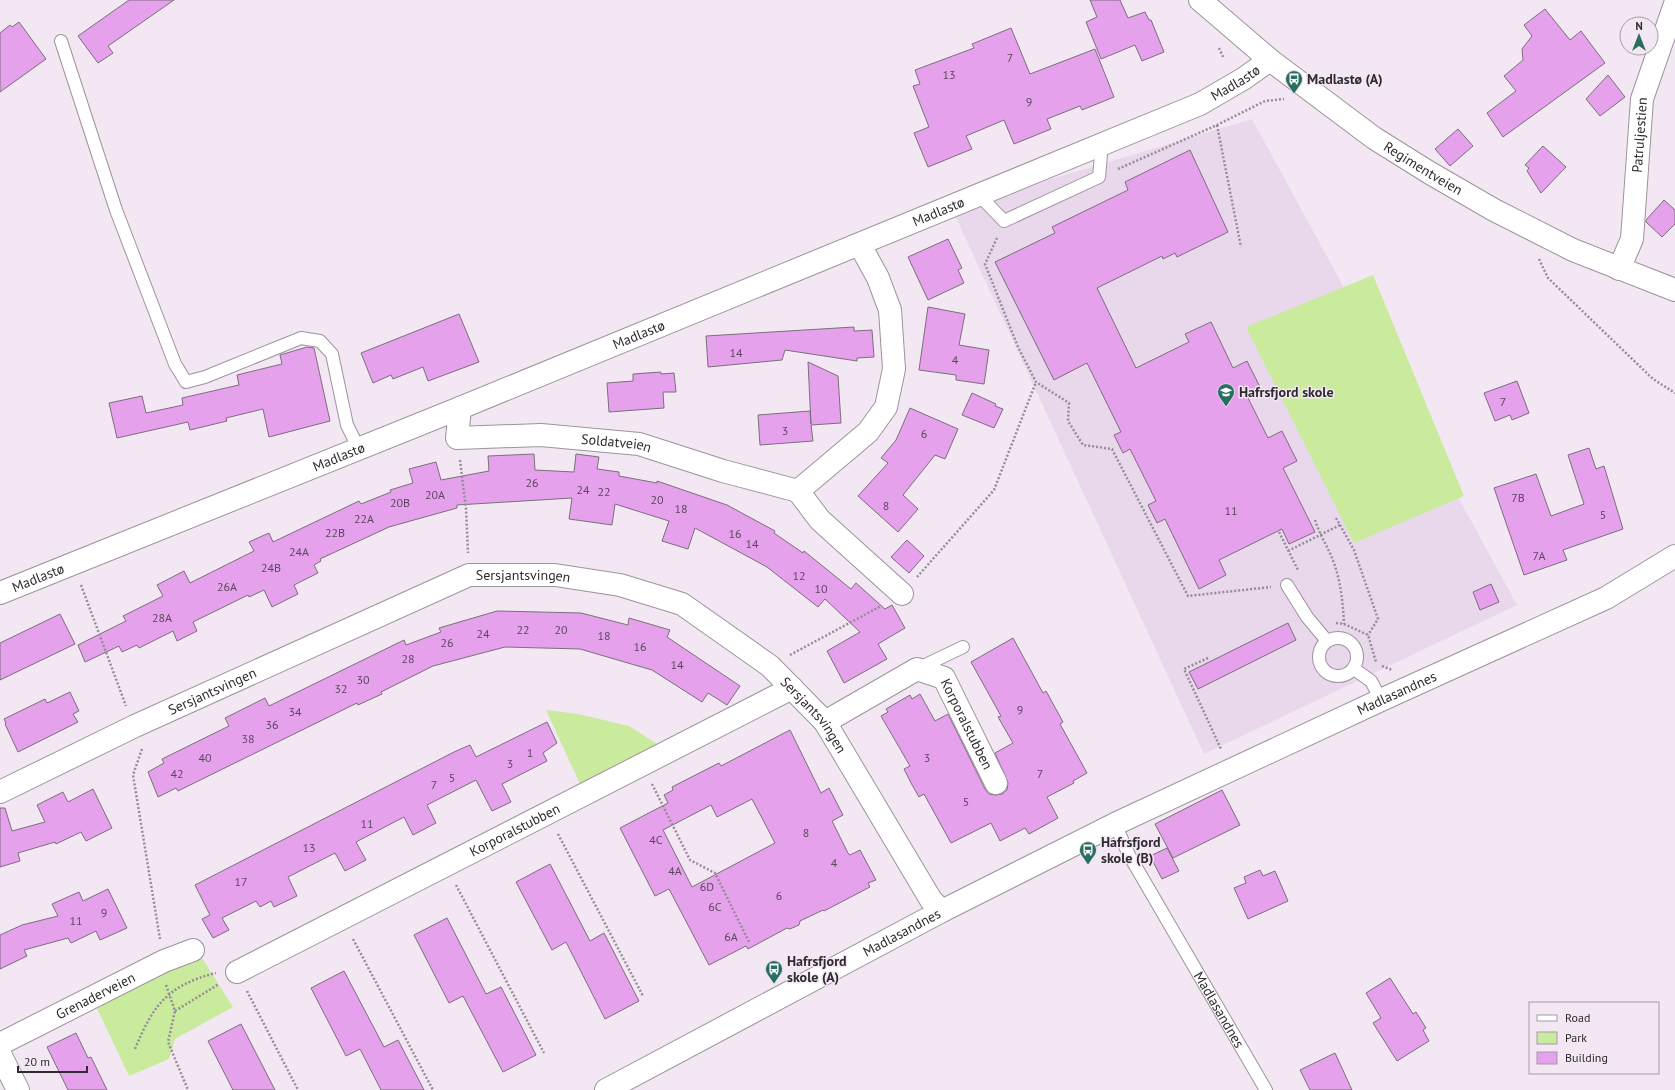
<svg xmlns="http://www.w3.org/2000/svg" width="1675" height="1090" font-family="'PT Sans',sans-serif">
	<rect width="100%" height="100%" fill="#f3e7f4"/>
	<polygon fill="#e9d8eb" points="1252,119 1517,605 1204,754 952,209"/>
	<g fill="#caeb9d">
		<polygon points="1373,275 1464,496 1354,543 1246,327"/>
		<polygon points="546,710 578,714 629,726 657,744 580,784"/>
		<polygon points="197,950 233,1007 175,1039 169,1059 129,1076 95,1004"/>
	</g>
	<g fill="#e6a1ec" stroke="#7a6f7a" fill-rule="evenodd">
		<polygon points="129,0 174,0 108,46 113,53 98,63 78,36"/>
		<polygon points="1090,0 1120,0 1128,18 1145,12 1149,20 1151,20 1164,52 1142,61 1135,45 1101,59 1086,22 1097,17"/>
		<polygon points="1545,9 1570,40 1581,31 1605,63 1503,137 1487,113 1516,91 1504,76 1523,60 1522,49 1532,36 1524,25"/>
		<polygon points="19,22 46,59 0,92 0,33 10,25 12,27"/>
		<polygon points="1011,28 1030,74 1095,49 1114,97 1082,110 1080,106 1047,119 1051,129 1014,144 1004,120 966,136 972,149 928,167 914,133 929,127 913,86 920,84 915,70 974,48 972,44"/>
		<polygon points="1608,75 1625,97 1600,116 1586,99"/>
		<polygon points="1458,129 1473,146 1450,166 1435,149"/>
		<polygon points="1543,146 1566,167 1541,193 1527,171 1529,168 1525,165"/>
		<polygon points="1190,150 1228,232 1177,257 1175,253 1163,259 1162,256 1097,288 1136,368 1189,342 1185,334 1211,322 1233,368 1247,361 1262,391 1248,398 1268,438 1282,431 1297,461 1283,468 1315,532 1289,544 1282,529 1219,560 1226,575 1199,589 1165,519 1157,523 1148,505 1156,501 1130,449 1123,453 1114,435 1121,432 1087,363 1054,380 995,262 1055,233 1052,227 1128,190 1125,182"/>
		<polygon points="1664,200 1675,210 1675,224 1662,237 1646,222 1646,220"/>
		<polygon points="948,239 962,268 958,270 964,283 928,300 908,257"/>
		<polygon points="928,307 965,314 959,345 989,350 984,384 956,380 956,375 919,370"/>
		<polygon points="459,314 479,362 428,381 423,367 393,379 391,375 373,383 361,353"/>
		<polygon points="854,327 854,331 872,330 874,357 857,358 857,361 785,350 782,360 708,367 706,336"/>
		<polygon points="307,347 314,348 330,421 269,437 263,409 226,418 227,421 190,430 188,422 117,438 109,403 142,396 146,413 183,405 182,398 239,385 237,375 282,364 280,355"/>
		<polygon points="808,362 838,376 841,423 811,425 813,441 760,445 758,415 810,411 811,424"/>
		<polygon points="661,372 661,374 674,373 676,392 663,392 664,408 609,412 607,383 633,381 633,374"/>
		<polygon points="1517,381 1529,413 1512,420 1510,415 1495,421 1484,393"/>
		<polygon points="972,393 996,404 995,406 1003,409 994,428 962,415"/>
		<polygon points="910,408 958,429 945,459 935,455 903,495 918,509 898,532 858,496 888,463 881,458 896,440"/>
		<polygon points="1589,448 1596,469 1604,466 1623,529 1563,550 1567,560 1524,575 1494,488 1536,474 1551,516 1584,504 1568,455"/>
		<polygon points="534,454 535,470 574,472 576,454 599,457 597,469 619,472 619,476 657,483 657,481 727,505 775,531 774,533 803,553 804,551 851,589 856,583 885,609 892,605 905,628 878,644 887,659 844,683 827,651 860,632 825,599 818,607 767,567 695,528 688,549 662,541 669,521 615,504 612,525 569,519 572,498 457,505 457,508 389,527 320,559 321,561 314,565 318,573 294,585 298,594 272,607 264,590 249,597 248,595 193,622 197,631 177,641 173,631 139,648 137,645 122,652 119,646 85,662 78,645 126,621 123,616 163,596 157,585 184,571 190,583 254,551 249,542 269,533 273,542 359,501 361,504 391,492 390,490 413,483 409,469 436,462 441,480 489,471 488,456"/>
		<polygon points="907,540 924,556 909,573 891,557"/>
		<polygon points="1491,584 1499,602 1480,610 1473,592"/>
		<polygon points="497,611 581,613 628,625 629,618 670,630 667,637 740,686 727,705 708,693 702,702 652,670 580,649 505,647 433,666 381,692 382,694 358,705 357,703 184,788 178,791 176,788 158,797 148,772 164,763 162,759 229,726 225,718 265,698 269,706 404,640 406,645 441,632 439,628"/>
		<polygon points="60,614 75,644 0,680 0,643"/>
		<polygon points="1288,623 1296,640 1198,689 1189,672"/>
		<polygon points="1013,638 1043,693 1046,691 1063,722 1060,724 1087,773 1073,781 1074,783 1047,797 1058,818 1029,834 1025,828 1000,841 991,823 951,843 924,794 919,797 911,783 904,769 910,766 881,716 888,712 886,709 910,695 912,699 920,694 935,721 948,714 985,789 989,794 995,795 1002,794 1007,790 1008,783 995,753 1013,743 998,717 1001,716 971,662"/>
		<polygon points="70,692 79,711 73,714 78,722 18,752 5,724 6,723 4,719 45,699 47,703"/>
		<polygon points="547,722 557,743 543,753 547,761 502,784 511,802 492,811 476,780 427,805 436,823 413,835 404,817 356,842 366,860 345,871 335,853 288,877 297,896 274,907 271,901 260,907 256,901 222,918 229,930 213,938 202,919 210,915 195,885 454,752 470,745 476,757"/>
		<path d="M790,730l31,63 8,-5 14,27 -11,6 16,32 2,2 10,-5 16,30 -8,3 2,4 -46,24 -1,-1 -23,11 -1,4 -9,4 -3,-1 -39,21 -2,-3 -37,19 -40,-76 -14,7 -35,-68 48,-25 -4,-8 9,-5 -1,-3 47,-24 2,3zM752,799l23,44 -83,44 -29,-57 48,-25 6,12z"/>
		<polygon points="93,789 112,828 86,841 81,832 56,844 55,842 18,853 20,861 0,867 0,808 5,808 12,831 45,822 37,805 63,792 68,802"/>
		<polygon points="1222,790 1240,825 1173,858 1155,824"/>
		<polygon points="1167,848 1179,871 1162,879 1150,856"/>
		<polygon points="550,864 590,941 604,933 639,1001 605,1019 566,942 552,950 516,882"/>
		<polygon points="1260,870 1263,876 1275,871 1288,901 1248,919 1234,888 1246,883 1244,877"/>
		<polygon points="108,889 127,928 100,940 96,931 71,943 68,938 24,950 27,956 0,969 0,935 22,925 58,916 52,904 79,892 83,901"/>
		<polygon points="447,918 486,994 501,987 536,1055 503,1072 463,996 449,1003 414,935"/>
		<polygon points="344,971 384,1047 398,1040 424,1090 381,1090 360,1049 346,1056 311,988"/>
		<polygon points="1390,978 1413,1014 1416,1012 1426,1028 1423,1030 1429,1041 1397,1061 1373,1023 1381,1018 1366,993"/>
		<polygon points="241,1024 275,1090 233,1090 208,1041"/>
		<polygon points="76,1033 88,1058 91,1057 107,1090 68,1090 47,1047"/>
		<polygon points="1335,1053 1352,1090 1310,1090 1300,1070"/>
	</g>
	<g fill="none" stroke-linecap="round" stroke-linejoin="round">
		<g stroke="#9d939e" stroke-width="14">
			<g id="service">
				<polyline points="61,41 116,210 175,364 186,382 205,377 301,338 320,341 332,354 347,425 359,449"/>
				<polyline points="978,194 1004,221 1099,177 1102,143"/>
				<polyline points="1287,585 1307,617 1327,641"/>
				<circle cx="1338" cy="657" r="19"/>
				<polyline points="917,669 963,647"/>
				<polyline points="1354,669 1371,681 1381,700"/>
				<path id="s1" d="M1115,824l14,31 137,235"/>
			</g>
		</g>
		<g stroke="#9d939e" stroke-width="24">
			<g id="minor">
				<path id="s2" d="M1619,269l13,-30 10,-140 33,-95"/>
				<path id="s3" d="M460,408l-3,30 84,-3 98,9 84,27 75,20 70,-59 18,-25 8,-38 -4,-59 -12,-32 -18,-33"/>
				<polyline points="798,491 820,520 902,594"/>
				<path id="s4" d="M0,593l460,-185 740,-304 43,-25 27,-19"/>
				<path id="s5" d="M825,722l92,-53 27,9 52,105"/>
				<path id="s6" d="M0,792l135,-66 334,-151h86l65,10 62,19 88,62 55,56 106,178 11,11"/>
				<path id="s7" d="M237,972l555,-284"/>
				<path id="s8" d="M0,1044l164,-83 29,-11"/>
				<polyline points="0,1054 18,1090"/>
			</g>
		</g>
		<g stroke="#9d939e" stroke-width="24">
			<g id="tertiary">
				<path id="s9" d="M606,1090l336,-179 173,-87 266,-124 225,-102 69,-42"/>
			</g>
		</g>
		<g stroke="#9d939e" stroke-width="24">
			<g id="secondary">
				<path id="s10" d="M1200,0l70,60 104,78 56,35 64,37 79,40 102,40"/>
			</g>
		</g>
		<g stroke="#958d96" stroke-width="2.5" stroke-dasharray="2 2" stroke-linecap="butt">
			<polyline points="1219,48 1224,59"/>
			<polyline points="1217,125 1241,247"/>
			<polyline points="1118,169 1217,125 1265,101 1284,99"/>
			<polyline points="997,238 985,264 1018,347 1036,382 1069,403 1068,421 1083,445 1112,449 1188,596 1271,587"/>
			<polyline points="1539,259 1548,278 1653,379 1675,393"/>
			<polyline points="460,460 466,509 468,553"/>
			<polyline points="1336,518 1354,550 1378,619 1368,635"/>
			<path d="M1315,520c5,16 15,30 20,46 6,18 8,38 9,58"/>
			<polyline points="1279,532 1298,570"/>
			<polyline points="1288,551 1340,525"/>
			<polyline points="917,577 994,490 1036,382"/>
			<polyline points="81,585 126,706"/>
			<polyline points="1336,623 1344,624 1368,635 1376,662"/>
			<polyline points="790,655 881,606"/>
			<polyline points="1208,658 1184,669 1221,749"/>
			<polyline points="1382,666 1392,670"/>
			<polyline points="142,749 133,775 160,939"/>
			<polyline points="652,784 690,860 715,873 749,942"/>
			<polyline points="558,834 643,996"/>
			<polyline points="456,885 544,1053"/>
			<polyline points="353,939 433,1090"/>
			<polyline points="166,985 175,1011 168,1042 188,1090"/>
			<polyline points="247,991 298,1090"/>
			<polyline points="175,1011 219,984"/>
		</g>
		<use href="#service" stroke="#fff" stroke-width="12"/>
		<use href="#minor" stroke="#fff" stroke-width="22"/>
		<use href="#tertiary" stroke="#fff" stroke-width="22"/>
		<use href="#secondary" stroke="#fff" stroke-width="22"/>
		<path stroke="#958d96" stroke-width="2.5" stroke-dasharray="2 2" stroke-linecap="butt" d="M135,1049c18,-44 33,-64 81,-76"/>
	</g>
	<defs>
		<g id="bus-pin" transform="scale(0.9)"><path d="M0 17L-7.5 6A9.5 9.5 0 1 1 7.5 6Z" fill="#296e61" stroke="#f3e7f4"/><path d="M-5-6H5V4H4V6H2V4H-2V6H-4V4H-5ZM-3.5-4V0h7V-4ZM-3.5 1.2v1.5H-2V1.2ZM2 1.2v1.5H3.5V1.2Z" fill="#fff"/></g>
		<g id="school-pin" transform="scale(0.9)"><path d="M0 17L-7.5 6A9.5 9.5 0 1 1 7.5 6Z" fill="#296e61" stroke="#f3e7f4"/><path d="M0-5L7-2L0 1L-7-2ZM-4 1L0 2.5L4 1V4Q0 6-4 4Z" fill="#fff"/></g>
	</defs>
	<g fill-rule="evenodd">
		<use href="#bus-pin" x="1294" y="79"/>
		<use href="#school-pin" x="1226" y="392"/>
		<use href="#bus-pin" x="1088" y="850"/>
		<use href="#bus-pin" x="774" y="969"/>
	</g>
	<g text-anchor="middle" stroke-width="3" stroke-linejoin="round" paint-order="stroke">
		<g font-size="12" fill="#5c485e">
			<text x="1010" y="62">7</text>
			<text x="949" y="79">13</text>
			<text x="1029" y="106">9</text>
			<text x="736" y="357">14</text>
			<text x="955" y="364">4</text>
			<text x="1503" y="406">7</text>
			<text x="785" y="435">3</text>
			<text x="924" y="438">6</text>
			<text x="532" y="487">26</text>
			<text x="583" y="494">24</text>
			<text x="604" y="496">22</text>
			<text x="435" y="499">20A</text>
			<text x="1518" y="502">7B</text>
			<text x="657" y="504">20</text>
			<text x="400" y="507">20B</text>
			<text x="886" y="510">8</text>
			<text x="681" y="513">18</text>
			<text x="1231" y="515">11</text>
			<text x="1603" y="519">5</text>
			<text x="364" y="523">22A</text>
			<text x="335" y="537">22B</text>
			<text x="735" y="538">16</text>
			<text x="752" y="548">14</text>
			<text x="299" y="556">24A</text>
			<text x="1539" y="560">7A</text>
			<text x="271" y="572">24B</text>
			<text x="799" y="580">12</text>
			<text x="227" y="591">26A</text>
			<text x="821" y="593">10</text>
			<text x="162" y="622">28A</text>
			<text x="523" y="634">22</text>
			<text x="561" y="634">20</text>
			<text x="483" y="638">24</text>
			<text x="604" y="640">18</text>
			<text x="447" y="647">26</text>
			<text x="640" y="651">16</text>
			<text x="408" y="663">28</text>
			<text x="677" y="669">14</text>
			<text x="363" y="684">30</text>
			<text x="341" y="693">32</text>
			<text x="1020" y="714">9</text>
			<text x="295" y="716">34</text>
			<text x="272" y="729">36</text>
			<text x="248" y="743">38</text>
			<text x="530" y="757">1</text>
			<text x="205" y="762">40</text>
			<text x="927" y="762">3</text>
			<text x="510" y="768">3</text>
			<text x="177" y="778">42</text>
			<text x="1040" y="778">7</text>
			<text x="452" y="782">5</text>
			<text x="434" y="789">7</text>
			<text x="966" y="806">5</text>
			<text x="367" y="828">11</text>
			<text x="806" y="837">8</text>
			<text x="656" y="844">4C</text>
			<text x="309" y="852">13</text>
			<text x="834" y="867">4</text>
			<text x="675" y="875">4A</text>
			<text x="241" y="886">17</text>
			<text x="707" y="891">6D</text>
			<text x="779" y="900">6</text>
			<text x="715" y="911">6C</text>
			<text x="104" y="917">9</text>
			<text x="76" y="925">11</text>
			<text x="731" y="941">6A</text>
		</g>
		<g font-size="14" font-weight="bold" fill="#2e2a2f" stroke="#f3e7f4" text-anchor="start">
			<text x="1307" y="84">Madlastø (A)</text>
			<text x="1239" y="397">Hafrsfjord skole</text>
			<text x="1101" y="847">Hafrsfjord<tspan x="1101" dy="16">skole (B)</tspan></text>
			<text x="787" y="966">Hafrsfjord<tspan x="787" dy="16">skole (A)</tspan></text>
		</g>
		<g font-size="14" fill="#2e2a2f" stroke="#f3e7f4">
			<text dy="5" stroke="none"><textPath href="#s4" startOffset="1337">Madlastø</textPath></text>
			<text dy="5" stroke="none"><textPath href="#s2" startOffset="137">Patruljestien</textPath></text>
			<text dy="5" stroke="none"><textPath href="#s10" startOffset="280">Regimentveien</textPath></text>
			<text dy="5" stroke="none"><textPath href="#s4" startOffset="1013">Madlastø</textPath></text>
			<text dy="5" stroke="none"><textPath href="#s4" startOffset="689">Madlastø</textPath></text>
			<text dy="5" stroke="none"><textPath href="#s3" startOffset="190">Soldatveien</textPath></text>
			<text dy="5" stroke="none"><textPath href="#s4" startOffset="365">Madlastø</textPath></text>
			<text dy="5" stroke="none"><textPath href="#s6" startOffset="571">Sersjantsvingen</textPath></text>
			<text dy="5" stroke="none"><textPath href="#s4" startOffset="41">Madlastø</textPath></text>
			<text dy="5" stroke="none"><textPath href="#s6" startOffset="235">Sersjantsvingen</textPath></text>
			<text dy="5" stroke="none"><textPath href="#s9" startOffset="885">Madlasandnes</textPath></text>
			<text dy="5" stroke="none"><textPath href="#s6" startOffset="907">Sersjantsvingen</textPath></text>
			<text dy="5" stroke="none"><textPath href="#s5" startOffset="186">Korporalstubben</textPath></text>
			<text dy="5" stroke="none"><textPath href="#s7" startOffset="312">Korporalstubben</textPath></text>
			<text dy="5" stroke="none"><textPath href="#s9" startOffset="335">Madlasandnes</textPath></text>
			<text dy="5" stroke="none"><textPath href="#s8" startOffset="107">Grenaderveien</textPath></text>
			<text dy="5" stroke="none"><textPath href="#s1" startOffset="213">Madlasandnes</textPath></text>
		</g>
	</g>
	<rect x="1529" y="1002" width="130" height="72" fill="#f3e7f4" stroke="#a49ba5"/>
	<rect x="1537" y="1015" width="20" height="6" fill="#ffffff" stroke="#a49ba5"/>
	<text x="1565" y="1022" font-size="12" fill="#2e2a2f">Road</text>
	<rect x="1537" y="1032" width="20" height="12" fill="#caeb9d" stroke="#a49ba5"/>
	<text x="1565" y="1042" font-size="12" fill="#2e2a2f">Park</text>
	<rect x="1537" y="1052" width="20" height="12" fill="#e6a1ec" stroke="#a49ba5"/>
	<text x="1565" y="1062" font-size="12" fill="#2e2a2f">Building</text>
	<g transform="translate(1639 36)"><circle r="19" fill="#f3e7f4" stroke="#a49ba5"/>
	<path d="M0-3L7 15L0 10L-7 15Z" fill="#296e61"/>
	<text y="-6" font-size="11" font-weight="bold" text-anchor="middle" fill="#2e2a2f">N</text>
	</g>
	<path d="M18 1066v6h69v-6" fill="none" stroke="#2e2a2f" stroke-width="2"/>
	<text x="24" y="1066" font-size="12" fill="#2e2a2f" stroke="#f3e7f4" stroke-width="3" paint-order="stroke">20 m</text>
</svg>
